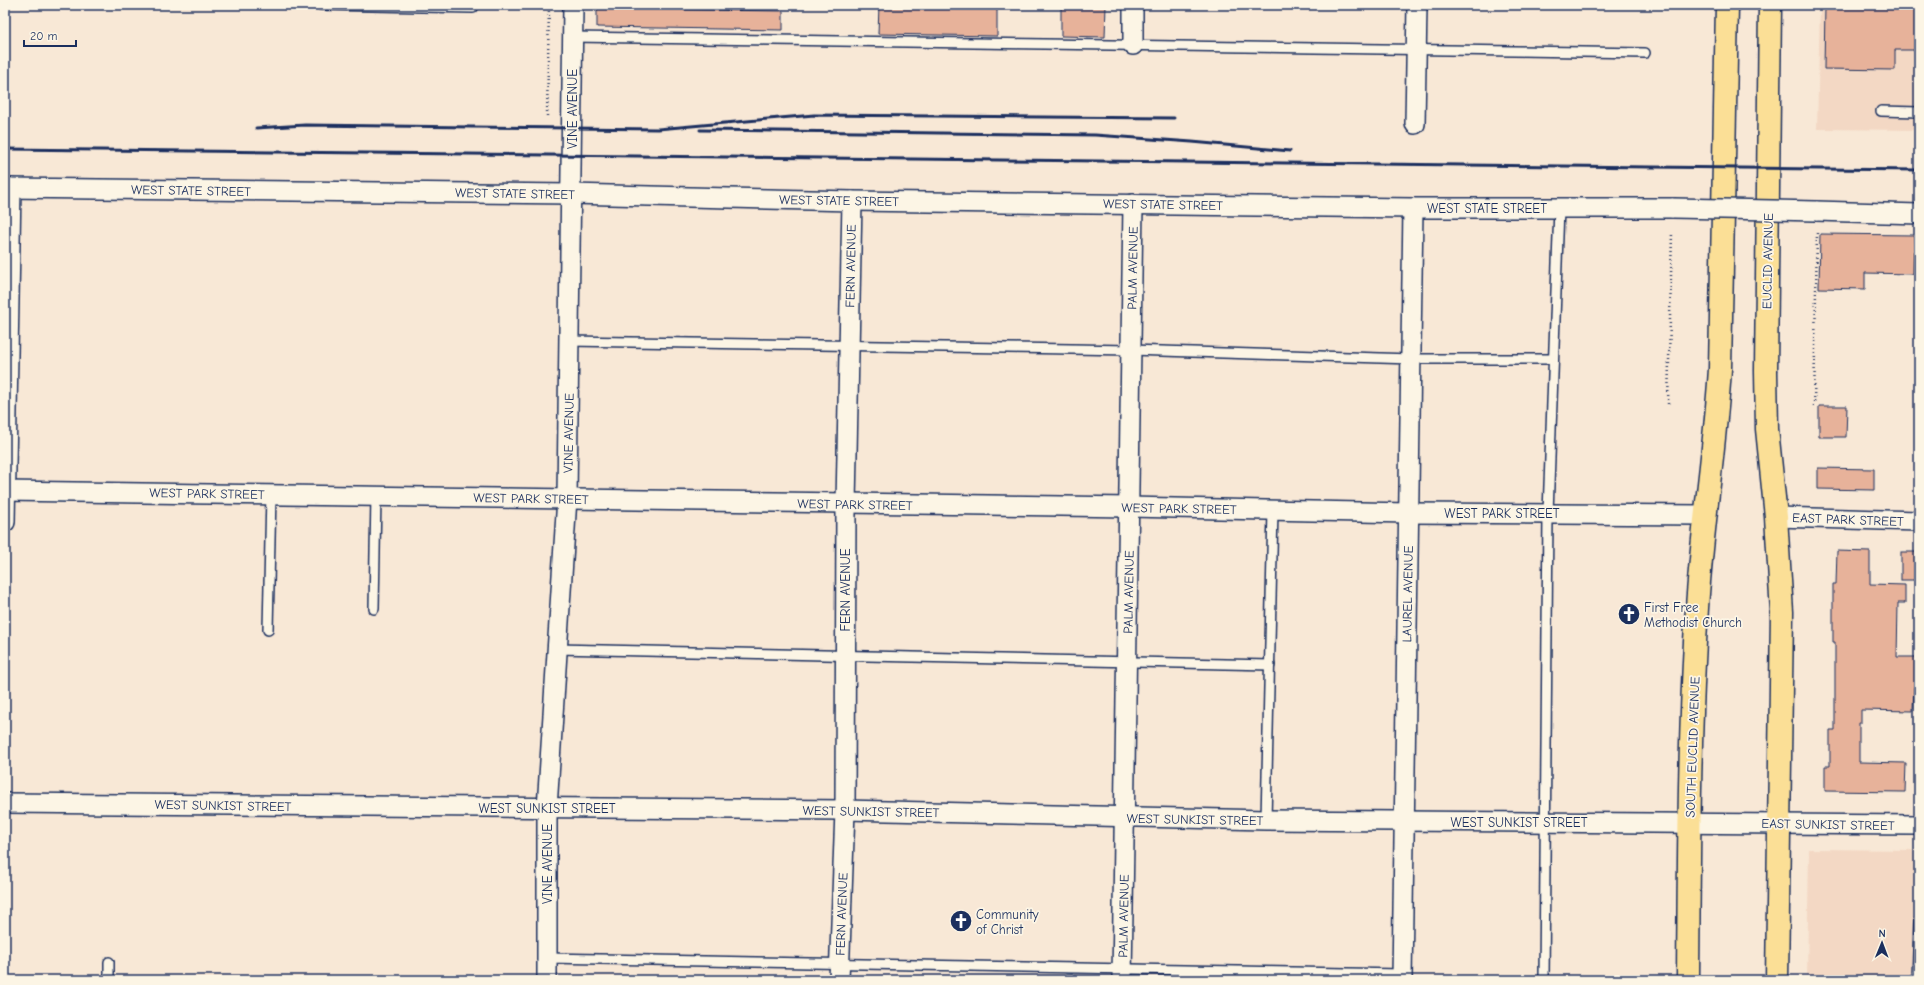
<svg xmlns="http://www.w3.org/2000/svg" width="1924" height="985" font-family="'Comic Neue',sans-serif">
	<rect width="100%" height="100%" fill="#f8e8d6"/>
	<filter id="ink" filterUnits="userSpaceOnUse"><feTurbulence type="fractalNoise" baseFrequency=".025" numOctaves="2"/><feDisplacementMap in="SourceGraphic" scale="8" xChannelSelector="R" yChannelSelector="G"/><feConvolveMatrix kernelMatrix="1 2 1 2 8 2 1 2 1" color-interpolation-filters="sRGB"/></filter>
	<g filter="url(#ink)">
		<g fill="#f3d8c4">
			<polygon points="1820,5 1919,5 1919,130 1817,129"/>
			<polygon points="1809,849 1914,850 1913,980 1807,980"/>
		</g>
		<g fill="#e7b29a" stroke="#1b2f5e">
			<polygon points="597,5 648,5 648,9 783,11 783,30 597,27"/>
			<polygon points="879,5 997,5 997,36 878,34"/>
			<polygon points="1061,5 1106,5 1105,37 1061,36"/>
			<polygon points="1825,5 1919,5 1919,50 1895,50 1895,70 1824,69"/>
			<polygon points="1820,234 1914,235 1913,274 1865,273 1865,289 1819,288"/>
			<polygon points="1819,406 1847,406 1846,437 1819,437"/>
			<polygon points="1818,468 1874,469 1874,490 1818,489"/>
			<polygon points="1837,551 1870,552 1870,584 1905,585 1905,603 1898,603 1897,657 1919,657 1919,687 1914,687 1913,711 1861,710 1861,723 1859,723 1859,762 1906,763 1905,792 1825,791 1825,766 1830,766 1830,730 1835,730 1835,642 1833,642 1833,584 1836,584"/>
			<rect x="1901" y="552" width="18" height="28"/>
		</g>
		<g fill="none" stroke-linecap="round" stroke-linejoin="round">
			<g stroke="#1b2f5e" stroke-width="12">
				<g id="service">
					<polyline points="321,5 473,8 473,5"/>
					<polyline points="573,37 1645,53"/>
					<polyline points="1881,111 1919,112"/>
					<polyline points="569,341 1131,350 1411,359 1553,359"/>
					<polyline points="374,609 376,496"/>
					<polyline points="268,630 271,494"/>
					<polyline points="557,649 1270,665"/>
					<polyline points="1266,820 1273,510"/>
					<polyline points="547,958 1402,974"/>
					<polyline points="109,962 109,980"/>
					<polyline points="1544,980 1548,513 1559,208"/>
					<polyline points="1917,980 1919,922"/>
				</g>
			</g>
			<g stroke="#1b2f5e" stroke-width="22">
				<g id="minor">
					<polyline points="1133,45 1133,5"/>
					<polyline points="1415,124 1417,5"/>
					<polyline points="5,188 571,194 852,201 1413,208 1673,208"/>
					<polyline points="1816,211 1919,214"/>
					<polyline points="5,491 1129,507 1408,513 1704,515"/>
					<polyline points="1776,517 1919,521"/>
					<polyline points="5,522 11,188"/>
					<polyline points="5,803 845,810 1266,820 1919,825"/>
					<polyline points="547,980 547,808 567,498 573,5"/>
					<polyline points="839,980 845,810 846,504 852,201"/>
					<polyline points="1122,980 1133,204"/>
					<polyline points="1402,980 1413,208"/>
				</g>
			</g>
			<g stroke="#1b2f5e" stroke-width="25">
				<g id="primary">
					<polyline points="1770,5 1766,371 1767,429 1776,517 1782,612 1777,980"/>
					<path d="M1688,980c1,-124 1,-248 9,-372 5,-80 18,-159 23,-239l7,-364"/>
				</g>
			</g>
			<g stroke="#1b2f5e" stroke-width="2.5" stroke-dasharray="1 3" stroke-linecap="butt">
				<polyline points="547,116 549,5"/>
				<polyline points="1668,404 1672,232"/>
				<polyline points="1814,406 1817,232"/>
			</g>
			<use href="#service" stroke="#fcf5e5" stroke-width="9"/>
			<use href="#minor" stroke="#fcf5e5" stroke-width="19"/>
			<use href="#primary" stroke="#fbdf96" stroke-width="22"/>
			<g stroke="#1b2f5e" stroke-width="3">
				<polyline points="256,128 305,125 658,129 814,115 1174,118"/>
				<polyline points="700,130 1095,135 1192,142 1290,151"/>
				<polyline points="5,149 1919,170"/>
			</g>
			<g stroke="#1b2f5e" stroke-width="22" stroke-linecap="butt">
				<polyline id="minor-bridge" points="1673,208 1816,211"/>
			</g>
			<use href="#minor-bridge" stroke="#fcf5e5" stroke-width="19"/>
		</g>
	</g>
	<defs>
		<g id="church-disc" transform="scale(1.15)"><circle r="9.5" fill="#1b2f5e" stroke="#fcf5e5"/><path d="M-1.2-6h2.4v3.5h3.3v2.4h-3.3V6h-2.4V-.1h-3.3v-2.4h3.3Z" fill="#fff"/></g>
	</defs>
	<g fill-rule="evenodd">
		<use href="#church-disc" x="1629" y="614"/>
		<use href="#church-disc" x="961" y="921"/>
	</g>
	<g text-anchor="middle" stroke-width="3.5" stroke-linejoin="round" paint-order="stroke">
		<g font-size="13" fill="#1b2f5e" stroke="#fcf5e5">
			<text transform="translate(572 109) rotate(-90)" y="5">VINE AVENUE</text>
			<text transform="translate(191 190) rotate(1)" y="5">WEST STATE STREET</text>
			<text transform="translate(515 193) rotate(1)" y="5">WEST STATE STREET</text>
			<text transform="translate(839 200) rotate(1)" y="5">WEST STATE STREET</text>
			<text transform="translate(1163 204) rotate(1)" y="5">WEST STATE STREET</text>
			<text x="1487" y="213">WEST STATE STREET</text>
			<text transform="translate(1767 261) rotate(-89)" y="5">EUCLID AVENUE</text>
			<text transform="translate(850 266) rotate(-89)" y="5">FERN AVENUE</text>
			<text transform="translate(1132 268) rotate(-89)" y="5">PALM AVENUE</text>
			<text transform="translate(568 433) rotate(-89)" y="5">VINE AVENUE</text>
			<text transform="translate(207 493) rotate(1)" y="5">WEST PARK STREET</text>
			<text transform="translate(531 498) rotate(1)" y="5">WEST PARK STREET</text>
			<text transform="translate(855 504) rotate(1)" y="5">WEST PARK STREET</text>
			<text transform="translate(1179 508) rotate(1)" y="5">WEST PARK STREET</text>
			<text x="1502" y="518">WEST PARK STREET</text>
			<text transform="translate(1848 519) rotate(2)" y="5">EAST PARK STREET</text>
			<text transform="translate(845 590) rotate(-90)" y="5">FERN AVENUE</text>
			<text transform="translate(1128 592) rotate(-89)" y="5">PALM AVENUE</text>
			<text transform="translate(1407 594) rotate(-89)" y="5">LAUREL AVENUE</text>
			<text transform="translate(1692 747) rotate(-88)" y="5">SOUTH EUCLID AVENUE</text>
			<text transform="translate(223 805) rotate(1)" y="5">WEST SUNKIST STREET</text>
			<text x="547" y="813">WEST SUNKIST STREET</text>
			<text transform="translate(871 811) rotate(1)" y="5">WEST SUNKIST STREET</text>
			<text transform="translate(1195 819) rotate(1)" y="5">WEST SUNKIST STREET</text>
			<text x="1519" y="827">WEST SUNKIST STREET</text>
			<text transform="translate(1828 824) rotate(1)" y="5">EAST SUNKIST STREET</text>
			<text transform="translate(547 864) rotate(-90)" y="5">VINE AVENUE</text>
			<text transform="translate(841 914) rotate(-88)" y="5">FERN AVENUE</text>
			<text transform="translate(1123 916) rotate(-89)" y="5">PALM AVENUE</text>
		</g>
		<g font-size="13" fill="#1b2f5e" stroke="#fcf5e5" text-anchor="start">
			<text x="1644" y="612">First Free<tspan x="1644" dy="15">Methodist Church</tspan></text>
			<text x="976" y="919">Community<tspan x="976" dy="15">of Christ</tspan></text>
		</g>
	</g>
	<rect width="1924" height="985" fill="none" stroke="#fcf5e5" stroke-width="20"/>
	<rect x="10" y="10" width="1904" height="965" fill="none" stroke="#1b2f5e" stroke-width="1.5" filter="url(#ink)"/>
	<g transform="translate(1882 943) rotate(1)" stroke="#fcf5e5" stroke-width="3" paint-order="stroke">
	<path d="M0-3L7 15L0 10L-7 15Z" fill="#1b2f5e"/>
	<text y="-6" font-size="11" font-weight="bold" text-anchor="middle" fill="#1b2f5e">N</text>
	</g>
	<path d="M24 40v6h52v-6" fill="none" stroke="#1b2f5e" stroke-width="2"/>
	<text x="30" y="40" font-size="12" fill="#1b2f5e" stroke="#fcf5e5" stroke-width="3" paint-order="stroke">20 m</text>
</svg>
